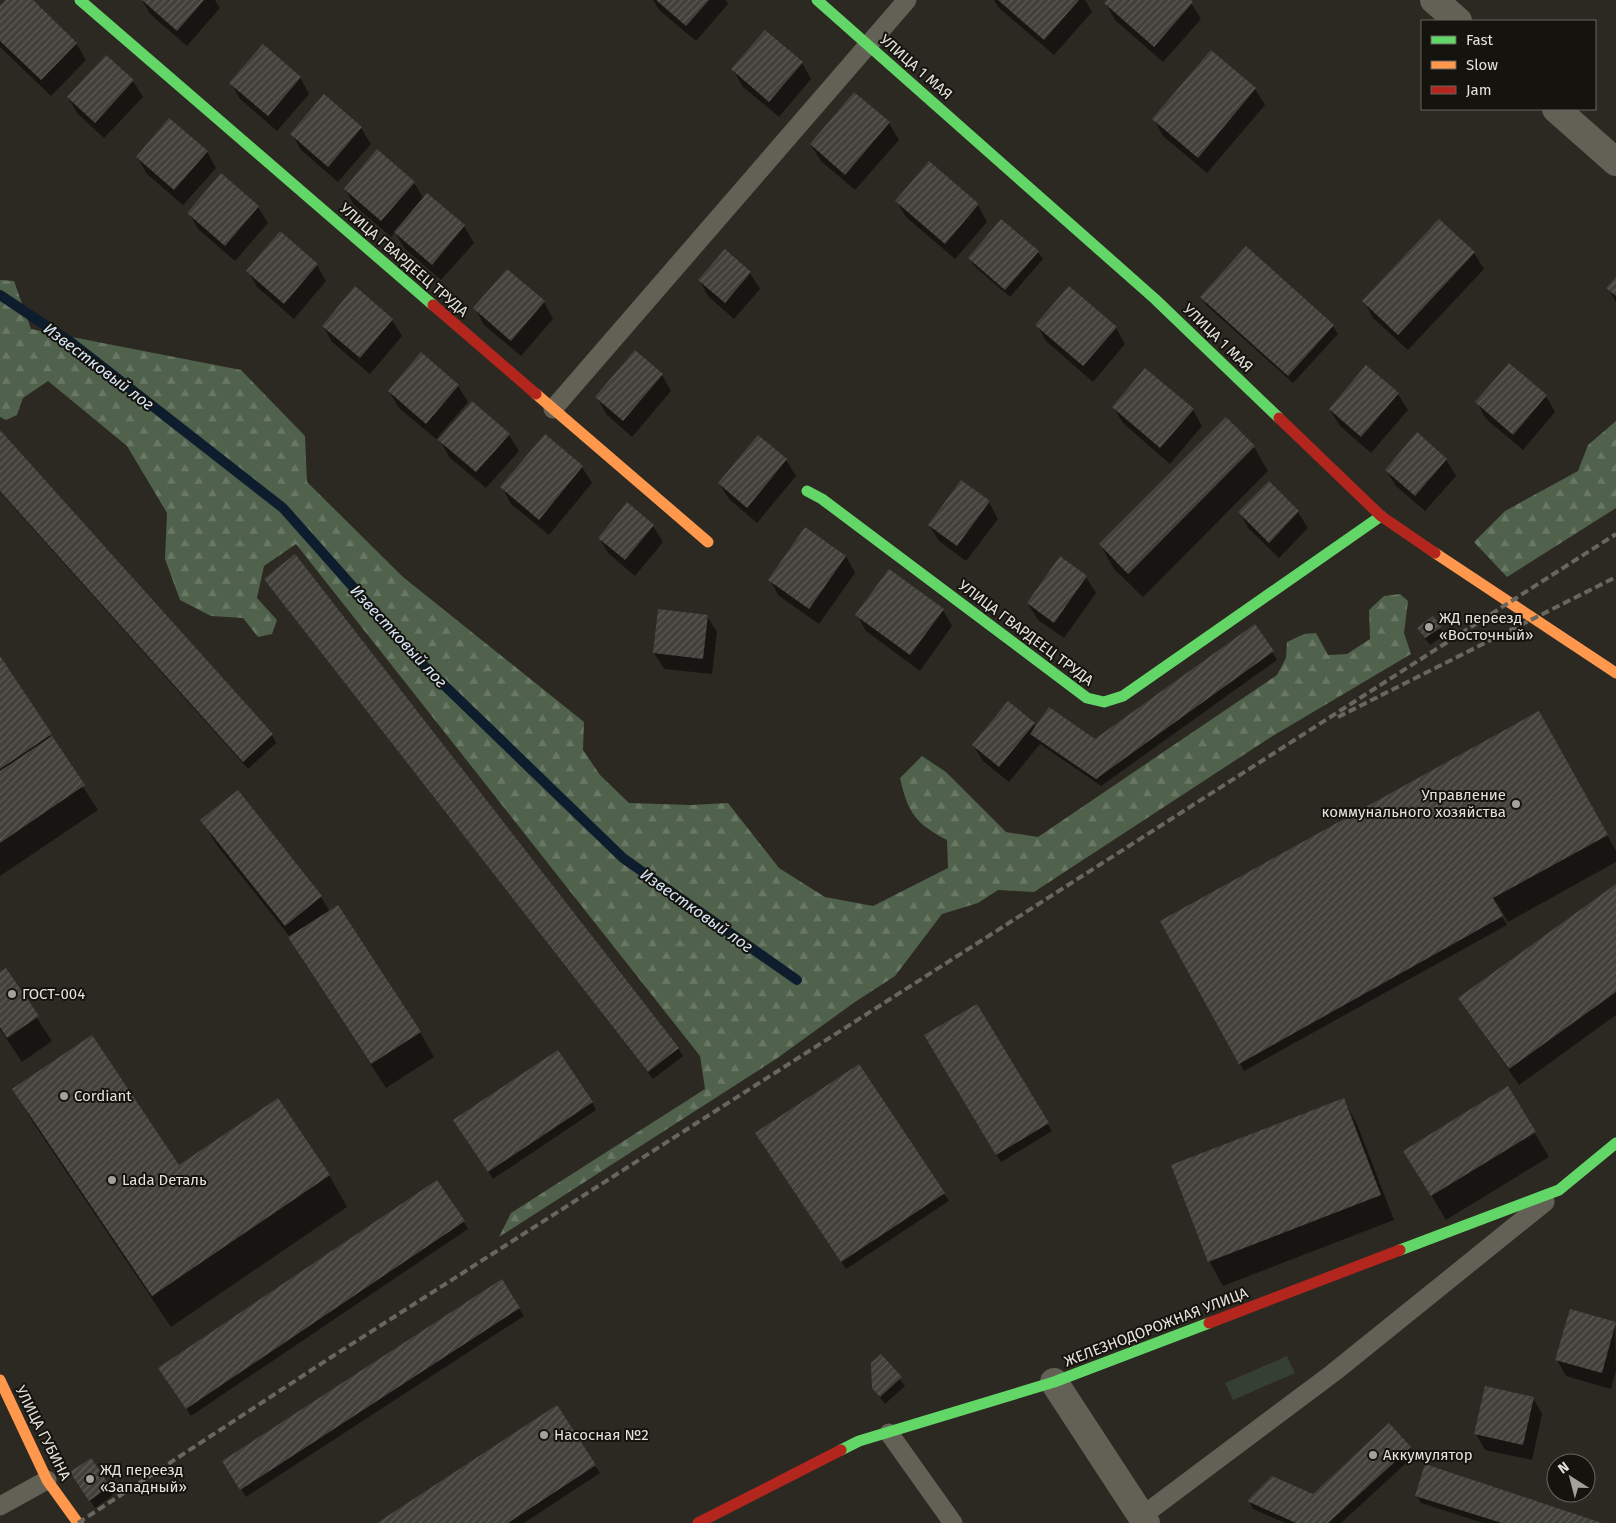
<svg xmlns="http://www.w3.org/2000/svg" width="1616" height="1523" font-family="'Fira Sans',sans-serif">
	<defs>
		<pattern id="forest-firs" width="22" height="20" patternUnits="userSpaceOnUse" patternTransform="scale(1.25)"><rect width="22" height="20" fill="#50614c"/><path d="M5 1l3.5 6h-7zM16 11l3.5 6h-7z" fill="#697765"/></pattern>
		<pattern id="building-hatch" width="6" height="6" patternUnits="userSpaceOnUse" patternTransform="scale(1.25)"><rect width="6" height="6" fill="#42403a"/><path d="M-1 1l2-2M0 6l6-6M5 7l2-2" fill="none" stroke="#5d5b56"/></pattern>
	</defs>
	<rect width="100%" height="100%" fill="#2c2922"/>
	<polygon fill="#353f32" points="1287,1356 1295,1373 1233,1400 1225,1383"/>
	<g fill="url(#forest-firs)">
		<path d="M0,280l14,1 17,48 210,41 64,66 2,46 96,95 181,145 -1,28 17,25 29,28 62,2 37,-2 51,65 46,29 48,9 75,-38 -1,-28c-32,-17 -39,-27 -47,-62l22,-22 24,16 60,60 32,5 239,-162 9,-17 1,-16 17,-8 12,-1 12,22 19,-1 23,-15 -1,-29 15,-14 16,-2 8,7 -4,32 7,21 -140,83 -237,155 -36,-2 -20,13 -36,11 -47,62 -40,26 -79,57 -277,178 12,-24 194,-124 -5,-33 -404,-512 -32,22 -7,32 20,22 -5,14 -14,3 -15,-19 -32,-2 -31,-16 -15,-41 2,-46 -40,-67 -79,-65 -25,17 -6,17 -11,5 -6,-3z"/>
		<polygon points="1616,421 1616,508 1507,577 1474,542 1505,511 1578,471 1588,445"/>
	</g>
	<g fill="#0007">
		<polygon points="7,0 31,0 76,43 86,60 51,96 0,47 0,8"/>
		<polygon points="142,0 215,0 220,8 187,46 150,14"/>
		<polygon points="653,0 726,0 728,4 696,41 659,10"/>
		<polygon points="994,0 1085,0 1092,12 1054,55 999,8"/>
		<polygon points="1109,0 1189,0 1201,19 1163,62 1115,20 1106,4"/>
		<polygon points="1212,51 1255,89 1265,105 1207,173 1163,136 1154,119"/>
		<polygon points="106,56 133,81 143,97 104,138 78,114 68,98"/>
		<polygon points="802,63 811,79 779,117 742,86 733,69"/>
		<polygon points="300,77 309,94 277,131 240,99 231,83"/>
		<polygon points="855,94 889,123 899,140 855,190 821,161 811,145"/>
		<polygon points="324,96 361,128 371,144 338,182 301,150 292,134"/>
		<polygon points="207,152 216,168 183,205 147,174 137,157"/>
		<polygon points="929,163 978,205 987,222 955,259 906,217 896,201"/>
		<polygon points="221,175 258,207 268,223 235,261 198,229 189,213"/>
		<polygon points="414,183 424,199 427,194 464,226 474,243 441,280 404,248 395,232 391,237 354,205 345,189"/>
		<polygon points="1439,220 1474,253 1484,269 1408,350 1373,318 1364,301"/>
		<polygon points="1246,248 1333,326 1338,334 1293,383 1206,305 1202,297"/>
		<polygon points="1038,252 1043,259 1010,297 974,266 969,258"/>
		<polygon points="317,265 326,281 294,319 257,287 248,271"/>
		<polygon points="507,271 544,302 553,319 521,356 484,325 475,308"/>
		<polygon points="750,273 760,289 734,319 708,296 699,280"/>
		<polygon points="1616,279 1616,302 1608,288"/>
		<polygon points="355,288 392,320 402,336 370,374 332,342 323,326"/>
		<polygon points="1037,325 1116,328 1125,344 1093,382 1046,341"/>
		<polygon points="1367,367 1398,394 1408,410 1371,453 1340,426 1330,410"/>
		<polygon points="662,375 671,391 632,437 606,414 597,397"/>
		<polygon points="458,386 468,402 436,439 399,408 389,391"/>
		<polygon points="1546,396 1555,412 1523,450 1486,419 1477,402"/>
		<polygon points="1113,407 1193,410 1202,426 1170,464 1123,423"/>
		<polygon points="0,432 272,735 276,743 248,769 0,492"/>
		<polygon points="509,435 519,451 486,488 449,457 440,440"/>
		<polygon points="758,437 786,460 796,476 757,523 729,499 719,483"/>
		<polygon points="1254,447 1268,471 1143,597 1114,569 1100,544"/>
		<polygon points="1446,459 1456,476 1425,511 1396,486 1386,470"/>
		<polygon points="582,467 592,483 549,535 511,504 502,487"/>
		<polygon points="1269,482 1298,512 1308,528 1279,558 1249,529 1239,512"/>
		<polygon points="989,502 998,519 966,561 939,541 929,525"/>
		<polygon points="653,526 663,542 635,576 609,554 599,538"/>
		<polygon points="846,556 855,573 819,624 779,596 770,580"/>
		<polygon points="1086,577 1096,593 1064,638 1038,620 1028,604"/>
		<polygon points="266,579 678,1048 683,1056 653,1079"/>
		<polygon points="943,610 952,626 920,671 866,631 857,615"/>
		<polygon points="707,616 717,632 712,674 664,669 654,653"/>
		<polygon points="1255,626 1277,660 1101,786 1040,744 1009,782 983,761 973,745 1034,724 1036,728 1095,741"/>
		<polygon points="1440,628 1445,635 1430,645 1423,636"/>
		<polygon points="0,658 98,810 0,876"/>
		<polygon points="1552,736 1616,851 1616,862 1508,922 1497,903 1495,904 1507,925 1244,1071 1161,922"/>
		<polygon points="202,820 321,897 330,912 420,1032 434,1057 386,1088 304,962 290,937 216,844"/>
		<polygon points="1616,886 1616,1015 1519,1085 1459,998"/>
		<polygon points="5,970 52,1041 22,1062 0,1029 0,973"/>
		<polygon points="977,1005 1052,1131 1001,1162 926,1036"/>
		<polygon points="859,1066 949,1201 846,1269 761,1142"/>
		<polygon points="1508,1088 1549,1157 1446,1220 1419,1175"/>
		<polygon points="14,1089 179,1167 329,1175 347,1207 171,1327 32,1121"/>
		<polygon points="1343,1099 1357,1124 1394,1220 1223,1286 1209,1261"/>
		<polygon points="592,1102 596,1110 493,1179 459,1128"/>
		<polygon points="464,1222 468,1229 191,1416 164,1376"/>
		<polygon points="501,1281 524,1316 246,1497 228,1469"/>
		<polygon points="1615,1323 1616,1370 1611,1389 1566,1376 1557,1360"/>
		<polygon points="881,1356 905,1386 885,1404 873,1388"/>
		<polygon points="1533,1398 1542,1414 1532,1460 1485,1450 1476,1434"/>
		<polygon points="556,1407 600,1473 524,1523 379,1523"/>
		<polygon points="1410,1448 1415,1455 1341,1523 1285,1523 1253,1509 1249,1501 1313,1495"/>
		<polygon points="90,1460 113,1495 95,1508 76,1480"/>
		<polygon points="1416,1495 1599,1523 1483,1523 1421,1503"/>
	</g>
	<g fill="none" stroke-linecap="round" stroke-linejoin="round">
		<polyline stroke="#0d1d2d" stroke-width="10" points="0,295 72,343 283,508 416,658 623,858 797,980"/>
	</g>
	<g fill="url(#building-hatch)">
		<polygon points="6,0 33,0 77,43 41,80 0,41 0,6"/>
		<polygon points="142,0 204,0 177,31"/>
		<polygon points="656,0 709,0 686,26"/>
		<polygon points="998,0 1079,0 1044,40"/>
		<polygon points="1107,0 1191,0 1193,2 1154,47 1104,3"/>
		<polygon points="765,30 803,62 769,102 731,69"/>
		<polygon points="263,44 301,77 268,116 229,83"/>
		<polygon points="1211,50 1256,88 1198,158 1152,119"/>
		<polygon points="106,55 134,80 95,123 67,97"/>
		<polygon points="854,92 890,122 845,175 810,144"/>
		<polygon points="324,94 362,127 328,167 290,134"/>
		<polygon points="169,118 208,151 174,190 136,157"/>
		<polygon points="377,149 415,182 381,221 344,189"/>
		<polygon points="929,161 979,204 945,244 895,201"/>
		<polygon points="221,173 259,206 225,246 187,213"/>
		<polygon points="427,193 465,225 432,265 394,232"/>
		<polygon points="1001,219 1039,251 1005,290 968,258"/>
		<polygon points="1439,219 1475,252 1398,335 1362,301"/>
		<polygon points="280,231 318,264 284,304 246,271"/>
		<polygon points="1246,246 1334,325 1288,376 1200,297"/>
		<polygon points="725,249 751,272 725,303 698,280"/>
		<polygon points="507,269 545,301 511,341 473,308"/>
		<polygon points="1616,277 1616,296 1606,288"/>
		<polygon points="355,286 393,319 360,358 322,326"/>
		<polygon points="1069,286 1117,327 1083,366 1035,325"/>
		<polygon points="635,350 663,374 623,421 595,397"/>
		<polygon points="421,352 459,385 426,424 388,391"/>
		<polygon points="1509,363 1547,395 1513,435 1475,402"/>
		<polygon points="1366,365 1399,393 1361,437 1329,409"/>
		<polygon points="1145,368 1194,409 1160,448 1112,407"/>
		<polygon points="472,401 510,434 476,472 438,440"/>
		<polygon points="1226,417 1255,446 1128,574 1099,544"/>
		<polygon points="0,430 273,734 243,762 0,491"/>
		<polygon points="1417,432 1447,459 1415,496 1385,470"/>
		<polygon points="545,434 583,466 539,520 500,487"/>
		<polygon points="758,435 787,459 747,508 718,483"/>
		<polygon points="961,480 990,501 957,546 928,525"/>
		<polygon points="1269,481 1299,511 1269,543 1238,512"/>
		<polygon points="627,502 654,525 625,560 598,538"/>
		<polygon points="805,527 846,556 809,609 768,580"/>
		<polygon points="295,554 679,1048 648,1072 264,579"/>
		<polygon points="1060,556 1087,576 1054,623 1027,603"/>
		<polygon points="889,569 944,609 910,655 855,615"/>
		<polygon points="658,609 708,615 703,659 653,653"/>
		<polygon points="1433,616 1442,627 1425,638 1417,628"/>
		<polygon points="1255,624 1274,651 1096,779 1030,734 1049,707 1095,739"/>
		<polygon points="0,656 52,734 0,769"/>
		<polygon points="1008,701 1035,723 999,767 972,745"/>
		<polygon points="1539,711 1608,835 1493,898 1503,916 1239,1064 1160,921"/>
		<polygon points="52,736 85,785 0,843 0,771"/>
		<polygon points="238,790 322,896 285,926 200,820"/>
		<polygon points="1616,884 1616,992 1509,1069 1458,998"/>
		<polygon points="338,905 421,1032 371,1064 288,937"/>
		<polygon points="6,968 39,1016 7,1038 0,1027 0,972"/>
		<polygon points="977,1004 1049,1123 996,1155 924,1035"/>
		<polygon points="92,1035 179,1165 278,1098 330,1175 152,1296 12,1089"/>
		<polygon points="558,1050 593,1102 488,1172 453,1120"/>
		<polygon points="859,1064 945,1193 841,1262 755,1133"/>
		<polygon points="1508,1086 1536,1132 1431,1196 1403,1151"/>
		<polygon points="1344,1098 1381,1195 1208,1262 1171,1165"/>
		<polygon points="437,1180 465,1221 186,1409 158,1368"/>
		<polygon points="502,1279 520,1308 240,1490 222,1461"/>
		<polygon points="1570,1309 1616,1322 1602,1373 1555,1360"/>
		<polygon points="881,1354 902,1377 880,1397 872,1388 871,1363"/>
		<polygon points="1485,1386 1534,1397 1523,1445 1474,1434"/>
		<polygon points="557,1405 596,1465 508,1523 377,1523"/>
		<polygon points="1389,1423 1411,1447 1328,1523 1296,1523 1247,1501 1272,1476 1313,1494"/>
		<polygon points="91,1458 110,1486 89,1501 70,1472"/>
		<polygon points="1425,1464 1602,1523 1502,1523 1415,1496"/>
	</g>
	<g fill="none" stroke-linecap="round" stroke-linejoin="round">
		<g stroke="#636056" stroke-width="19">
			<polyline points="553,409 907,0"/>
			<polyline points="889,1433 953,1523"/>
			<polyline points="0,1506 47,1480"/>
			<polyline points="1142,1516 1333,1373 1545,1202"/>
		</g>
		<g stroke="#636056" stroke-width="28">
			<polyline points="1434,0 1458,21"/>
			<polyline points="1556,109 1616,162"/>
			<polyline points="1054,1382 1146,1523"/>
		</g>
		<g stroke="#63d668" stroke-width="11">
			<polyline points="80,0 433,305"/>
			<polyline points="817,0 1155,299 1279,418"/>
			<polyline points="807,491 822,499 1087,698 1104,702 1123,696 1381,516"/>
			<polyline points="1400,1250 1559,1190 1616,1143"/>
			<polyline points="841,1450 859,1441 1054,1382 1209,1323"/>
		</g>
		<g stroke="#ff974d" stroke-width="11">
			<polyline points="536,394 708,542"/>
			<polyline points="1435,553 1616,673"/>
			<polyline points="0,1380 47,1480 78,1523"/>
		</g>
		<g stroke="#b3261e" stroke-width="11">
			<polyline points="433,305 536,394"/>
			<polyline points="1279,418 1381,516 1435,553"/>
			<polyline points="1209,1323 1400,1250"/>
			<polyline points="698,1523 841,1450"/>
		</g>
		<g stroke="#69665e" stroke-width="4" stroke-dasharray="8 4" stroke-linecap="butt">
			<polyline points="1338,717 1614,578"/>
			<polyline points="78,1523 333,1356 1616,534"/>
		</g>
	</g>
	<g fill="#a4a19a" stroke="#15130e" stroke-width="2">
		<circle cx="1429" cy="627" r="5"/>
		<circle cx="1516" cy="804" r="5"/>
		<circle cx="12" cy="994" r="5"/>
		<circle cx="64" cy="1096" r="5"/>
		<circle cx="112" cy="1180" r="5"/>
		<circle cx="544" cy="1435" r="5"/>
		<circle cx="1373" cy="1455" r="5"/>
		<circle cx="90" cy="1479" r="5"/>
	</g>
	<g text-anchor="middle" stroke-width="4" stroke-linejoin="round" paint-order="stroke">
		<g font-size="15" fill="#e5e1db" stroke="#15130e">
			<text transform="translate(916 67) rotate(41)" y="5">УЛИЦА 1 МАЯ</text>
			<text transform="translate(404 260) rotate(41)" y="5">УЛИЦА ГВАРДЕЕЦ ТРУДА</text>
			<text transform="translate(1218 338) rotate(44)" y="5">УЛИЦА 1 МАЯ</text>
			<text transform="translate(1026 633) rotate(37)" y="5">УЛИЦА ГВАРДЕЕЦ ТРУДА</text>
			<text transform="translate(1156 1327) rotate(-21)" y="5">ЖЕЛЕЗНОДОРОЖНАЯ УЛИЦА</text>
			<text transform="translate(43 1433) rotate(63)" y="5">УЛИЦА ГУБИНА</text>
		</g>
		<g font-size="15" fill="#e5e1db" stroke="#15130e" text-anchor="start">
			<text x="1439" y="623">ЖД переезд<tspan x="1439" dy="17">«Восточный»</tspan></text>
			<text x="1506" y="800" text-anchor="end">Управление<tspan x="1506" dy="17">коммунального хозяйства</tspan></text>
			<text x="22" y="999">ГОСТ-004</text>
			<text x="74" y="1101">Cordiant</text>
			<text x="122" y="1185">Lada Dеталь</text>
			<text x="554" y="1440">Насосная №2</text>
			<text x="1383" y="1460">Аккумулятор</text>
			<text x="100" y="1475">ЖД переезд<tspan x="100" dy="17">«Западный»</tspan></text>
		</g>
		<g font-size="16" font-style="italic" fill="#d5e5f6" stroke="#15130e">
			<text transform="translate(99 366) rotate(37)" y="6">Известковый лог</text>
			<text transform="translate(399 636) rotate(47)" y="6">Известковый лог</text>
			<text transform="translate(697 910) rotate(35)" y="6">Известковый лог</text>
		</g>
	</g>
	<rect x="1421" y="20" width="175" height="90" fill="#15130e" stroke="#686560"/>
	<rect x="1431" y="36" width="25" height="8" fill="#63d668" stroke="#686560"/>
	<text x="1466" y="45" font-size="15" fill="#e5e1db">Fast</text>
	<rect x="1431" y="61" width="25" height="8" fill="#ff974d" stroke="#686560"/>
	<text x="1466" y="70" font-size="15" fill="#e5e1db">Slow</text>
	<rect x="1431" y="86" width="25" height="8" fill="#b3261e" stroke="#686560"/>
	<text x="1466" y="95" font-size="15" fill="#e5e1db">Jam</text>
	<g transform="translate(1571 1478) rotate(324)"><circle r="24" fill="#15130e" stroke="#686560"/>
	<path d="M0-4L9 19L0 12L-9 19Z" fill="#a4a19a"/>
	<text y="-8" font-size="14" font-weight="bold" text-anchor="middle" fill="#e5e1db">N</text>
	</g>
</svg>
